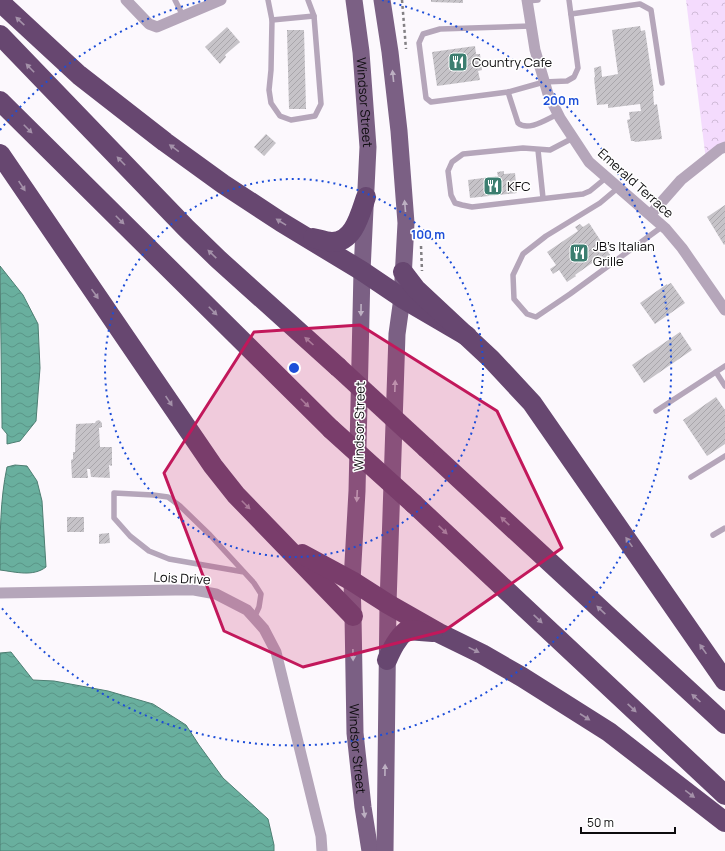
<svg xmlns="http://www.w3.org/2000/svg" width="725" height="851" font-family="Manrope,sans-serif">
	<defs>
		<pattern id="park-crowns" width="20" height="18" patternUnits="userSpaceOnUse"><rect width="20" height="18" fill="#f4dbfd"/><path d="M2 6a3 3 0 1 1 6 0M12 15a3 3 0 1 1 6 0" fill="none" stroke="#d0bbd8"/></pattern>
		<pattern id="water-waves" width="16" height="10" patternUnits="userSpaceOnUse"><rect width="16" height="10" fill="#69af9e"/><path d="M0 5q4-4 8 0t8 0" fill="none" stroke="#5a9587"/></pattern>
		<pattern id="building-hatch" width="6" height="6" patternUnits="userSpaceOnUse"><rect width="6" height="6" fill="#c6c3c8"/><path d="M-1 1l2-2M0 6l6-6M5 7l2-2" fill="none" stroke="#a9a6ab"/></pattern>
	</defs>
	<rect width="100%" height="100%" fill="#fcf8fd"/>
	<polygon fill="url(#park-crowns)" points="686,0 725,0 725,147 706,160"/>
	<g fill="url(#water-waves)" stroke="#4d7e72">
		<polygon points="0,266 23,295 38,324 40,368 36,421 20,441 7,444 7,434 2,428 2,423"/>
		<path d="M15,465l12,1 10,15 5,20 4,66c-13,10 -30,5 -46,3 0,-35 0,-70 7,-103z"/>
		<polygon points="11,652 33,680 54,681 108,691 153,704 186,725 199,745 223,778 268,819 274,845 274,851 0,851 0,653"/>
	</g>
	<g fill="url(#building-hatch)">
		<polygon points="431,0 463,0 463,3 431,2"/>
		<polygon points="640,26 641,31 645,30 654,91 653,91 654,105 657,104 662,139 635,142 634,141 631,141 627,120 630,119 629,112 641,111 640,104 608,108 608,104 597,105 594,78 595,77 594,68 601,66 602,77 618,74 612,30"/>
		<polygon points="227,27 240,42 225,55 226,57 220,64 205,47"/>
		<polygon points="287,30 304,30 306,109 289,109"/>
		<polygon points="475,46 476,54 480,54 482,70 478,71 480,80 437,86 432,52"/>
		<polygon points="266,134 276,143 264,156 254,147"/>
		<polygon points="504,171 504,174 515,173 517,193 470,198 468,180 498,176 497,172"/>
		<polygon points="725,205 725,244 724,245 707,217"/>
		<polygon points="589,223 610,255 604,259 602,256 575,275 576,276 567,282 559,270 553,274 550,269 556,265 547,252 578,231 575,227 580,224 583,227"/>
		<polygon points="671,283 685,303 655,324 640,303 667,284 667,285"/>
		<polygon points="680,332 692,350 644,383 632,365"/>
		<polygon points="716,397 725,410 725,444 707,456 683,420"/>
		<polygon points="99,420 102,423 102,427 99,428 100,447 112,447 112,466 109,465 110,478 91,477 90,469 87,469 88,478 72,478 71,460 73,459 73,452 75,452 76,424 95,423 96,421"/>
		<rect x="67" y="517" width="17" height="15"/>
		<polygon points="109,533 110,543 99,544 99,534"/>
	</g>
	<g fill="none" stroke-linecap="round" stroke-linejoin="round">
		<g stroke="#827f83" stroke-width="2.5" stroke-dasharray="3 3" stroke-linecap="butt">
			<polyline points="402,0 406,49"/>
			<polyline points="421,246 422,271"/>
		</g>
		<g stroke="#b5a6ba" stroke-width="5.5">
			<polyline points="175,0 183,16"/>
			<polyline points="268,0 272,20 271,70 269,90 271,103 280,116 291,120 315,116 321,104 314,16 308,0"/>
			<polyline points="527,1 538,0"/>
			<polyline points="571,14 640,4 651,10 662,83"/>
			<polyline points="272,20 314,16"/>
			<polyline points="531,26 440,29 423,34 419,43 426,98 431,102 508,92 544,82 567,81 574,77 578,68 569,0"/>
			<path d="M508,92l10,31c10,9 29,-4 40,-9"/>
			<polyline points="573,138 550,150 523,148 463,154 452,162 448,171 451,195 455,203 462,205 472,207 583,194 590,191 607,177"/>
			<polyline points="538,150 543,198"/>
			<polyline points="619,187 600,203 546,236 523,254 513,275 514,299 527,314 536,317 570,294 663,226"/>
			<polyline points="716,372 725,386"/>
			<polyline points="656,411 725,366"/>
			<polyline points="691,477 725,456"/>
			<polyline points="713,535 725,528"/>
			<polyline points="244,572 210,535 180,506 168,497 153,495 114,493 114,518 130,536 149,551 169,559 244,572 254,583 261,594 259,607 254,618"/>
		</g>
		<g stroke="#b5a6ba" stroke-width="11">
			<polyline points="126,0 149,24 157,27 221,0"/>
			<polyline points="527,0 535,50 548,94 560,118 589,162 666,229 682,248 725,310"/>
			<polyline points="651,214 681,180 720,149 725,147"/>
			<polyline points="0,593 175,590 194,590 216,594 247,610 264,629 276,652 321,836 322,851"/>
		</g>
		<g stroke="#7b6084" stroke-width="17">
			<path id="s1" d="M354,0l7,52 7,95 -6,124 -5,220 -5,90 1,35 2,117 8,74 7,44"/>
			<polyline points="382,0 390,52 399,131 406,223 402,298 397,334 388,604 385,851"/>
		</g>
		<g stroke="#674770" stroke-width="20">
			<polyline points="0,2 79,75 165,142 223,184 281,222 362,271 402,298 467,336"/>
			<polyline points="0,35 186,228 218,259 338,367"/>
			<polyline points="0,101 331,429"/>
			<polyline points="0,154 213,466 236,495 353,616"/>
			<path d="M313,238c6,1 12,4 19,4 22,0 28,-28 34,-45"/>
			<polyline points="403,272 416,289 491,359 532,403 725,681"/>
			<polyline points="426,448 725,724"/>
			<polyline points="414,504 725,795"/>
			<polyline points="302,554 352,581 388,604 439,633 482,654 522,677 609,732 725,822"/>
			<path d="M387,660c5,-11 10,-22 20,-30l26,2"/>
		</g>
		<g stroke="#674770" stroke-width="20">
			<polyline points="338,367 426,448"/>
			<polyline points="331,429 414,504"/>
		</g>
	</g>
	<defs><path id="oneway-solid" d="M-6-.8H1V-3.2L6.5 0L1 3.2V.8H-6Z"/></defs>
	<g fill="#a491a9">
		<use href="#oneway-solid" transform="translate(20 21) rotate(-137)"/>
		<use href="#oneway-solid" transform="translate(30 68) rotate(-134)"/>
		<use href="#oneway-solid" transform="translate(28 129) rotate(45)"/>
		<use href="#oneway-solid" transform="translate(174 148) rotate(-144)"/>
		<use href="#oneway-solid" transform="translate(121 161) rotate(-134)"/>
		<use href="#oneway-solid" transform="translate(22 186) rotate(56)"/>
		<use href="#oneway-solid" transform="translate(120 220) rotate(45)"/>
		<use href="#oneway-solid" transform="translate(281 222) rotate(-148)"/>
		<use href="#oneway-solid" transform="translate(212 254) rotate(-136)"/>
		<use href="#oneway-solid" transform="translate(95 294) rotate(55)"/>
		<use href="#oneway-solid" transform="translate(213 311) rotate(45)"/>
		<use href="#oneway-solid" transform="translate(309 341) rotate(-138)"/>
		<use href="#oneway-solid" transform="translate(169 401) rotate(56)"/>
		<use href="#oneway-solid" transform="translate(305 403) rotate(45)"/>
		<use href="#oneway-solid" transform="translate(246 505) rotate(45)"/>
		<use href="#oneway-solid" transform="translate(505 521) rotate(-137)"/>
		<use href="#oneway-solid" transform="translate(443 530) rotate(43)"/>
		<use href="#oneway-solid" transform="translate(629 542) rotate(-125)"/>
		<use href="#oneway-solid" transform="translate(601 610) rotate(-137)"/>
		<use href="#oneway-solid" transform="translate(538 619) rotate(43)"/>
		<use href="#oneway-solid" transform="translate(703 649) rotate(-125)"/>
		<use href="#oneway-solid" transform="translate(474 650) rotate(26)"/>
		<use href="#oneway-solid" transform="translate(696 698) rotate(-138)"/>
		<use href="#oneway-solid" transform="translate(632 708) rotate(43)"/>
		<use href="#oneway-solid" transform="translate(585 717) rotate(33)"/>
		<use href="#oneway-solid" transform="translate(690 794) rotate(37)"/>
	</g>
	<g fill="#bdb0c2">
		<use href="#oneway-solid" transform="translate(393 76) rotate(-96)"/>
		<use href="#oneway-solid" transform="translate(405 206) rotate(-95)"/>
		<use href="#oneway-solid" transform="translate(361 310) rotate(91)"/>
		<use href="#oneway-solid" transform="translate(395 386) rotate(-88)"/>
		<use href="#oneway-solid" transform="translate(357 496) rotate(93)"/>
		<use href="#oneway-solid" transform="translate(353 655) rotate(89)"/>
		<use href="#oneway-solid" transform="translate(385 770) rotate(-89)"/>
		<use href="#oneway-solid" transform="translate(364 812) rotate(81)"/>
	</g>
	<path fill="#c2185b" fill-opacity="0.2" stroke="#c2185b" stroke-width="3" stroke-linejoin="round" d="M360,325l137,86 65,137 -118,83 -141,36 -79,-36 -60,-158 90,-141z"/>
	<g fill="none" stroke="#1d4ed8" stroke-width="2" stroke-dasharray="2 4">
		<circle cx="294" cy="368" r="189"/>
		<path d="M0 130A378 378 0 0 1 206 0M382 0A378 378 0 1 1 0 606"/>
	</g>
	<defs>
		<g id="restaurant-square" transform="scale(1)"><rect x="-9" y="-9" width="18" height="18" rx="4" fill="#3c7e70" stroke="#fff"/><path d="M-5-6h1v4h1v-4h1v4h1v-4h1v5L-1.5 .5V6h-2V.5L-5-1ZM5-6V6H3V1.5H1.5Q1.5-4 5-6Z" fill="#fff"/></g>
	</defs>
	<g fill-rule="evenodd">
		<use href="#restaurant-square" x="458" y="62"/>
		<use href="#restaurant-square" x="493" y="186"/>
		<use href="#restaurant-square" x="579" y="253"/>
	</g>
	<g text-anchor="middle" stroke-width="3" stroke-linejoin="round" paint-order="stroke">
		<g font-size="13" fill="#0c0b0d" stroke="#fff" text-anchor="start">
			<text x="472" y="67">Country Cafe</text>
			<text x="507" y="191">KFC</text>
			<text x="593" y="251">JB's Italian<tspan x="593" dy="15">Grille</tspan></text>
		</g>
		<g font-size="13" fill="#0c0b0d" stroke="#fff">
			<text dy="5" stroke="none"><textPath href="#s1" startOffset="103">Windsor Street</textPath></text>
			<text transform="translate(636 183) rotate(42)" y="5">Emerald Terrace</text>
			<text transform="translate(359 426) rotate(-89)" y="5">Windsor Street</text>
			<text transform="translate(182 578) rotate(3)" y="5">Lois Drive</text>
			<text dy="5" stroke="none"><textPath href="#s1" startOffset="750">Windsor Street</textPath></text>
		</g>
	</g>
	<circle cx="294" cy="368" r="6" fill="#1d4ed8" stroke="#fff" stroke-width="2"/>
	<g font-size="12" text-anchor="middle" font-weight="bold" fill="#1d4ed8" stroke="#fff" stroke-width="3" stroke-linejoin="round" paint-order="stroke">
		<text x="561" y="105">200 m</text>
		<text x="428" y="239">100 m</text>
	</g>
	<path d="M581 827v6h94v-6" fill="none" stroke="#0c0b0d" stroke-width="2"/>
	<text x="587" y="827" font-size="12" fill="#0c0b0d" stroke="#ffffff" stroke-width="3" paint-order="stroke">50 m</text>
</svg>
